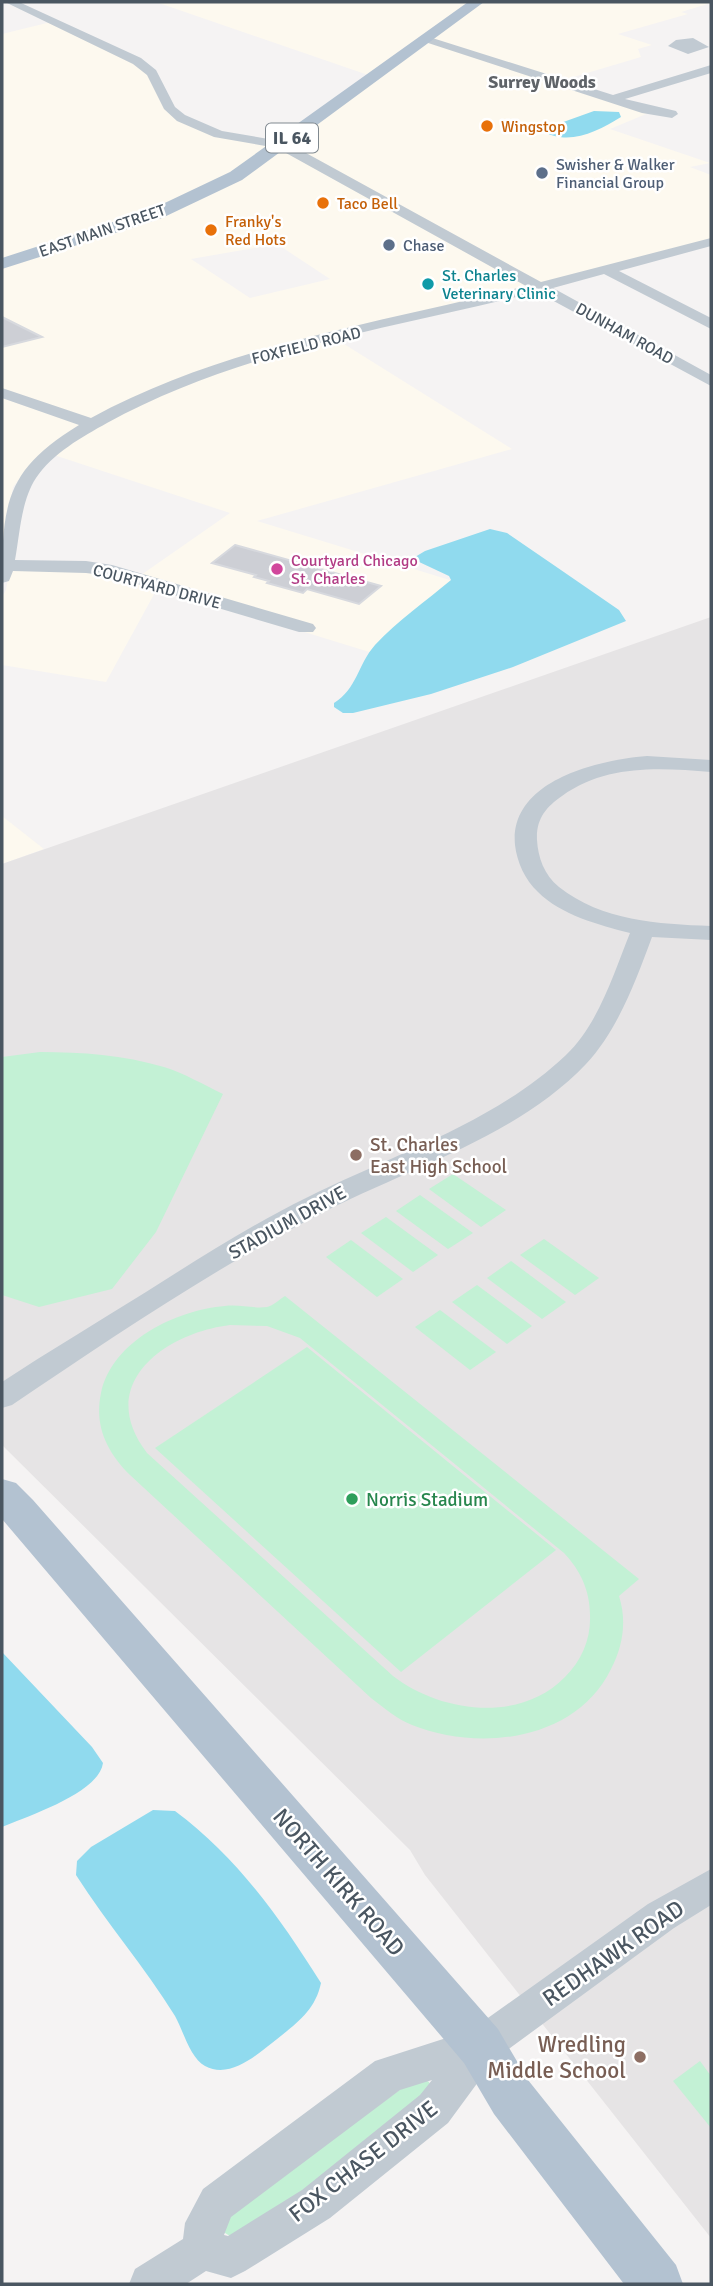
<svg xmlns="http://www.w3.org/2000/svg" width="713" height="2286" font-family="Signika,sans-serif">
	<rect width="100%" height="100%" fill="#f5f3f3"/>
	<g fill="#fdf9ef" fill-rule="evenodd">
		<polygon points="156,2 470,2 371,76"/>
		<polygon points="481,2 711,2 711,3 681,12 688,14 618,34 652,45 638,49 641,57 560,81 430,39"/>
		<polygon points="51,22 125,55 149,74 167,109 195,128 281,145 231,175 150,213 2,260 2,34"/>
		<polygon points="427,41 651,112 610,129 710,163 690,167 711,175 711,240 544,284 288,145"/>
		<path d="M282,148l253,139 -283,68 -83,27 -77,39 -57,-18 -33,-14v-123l158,-51zM277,244l53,35 -80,19 -59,-39z"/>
		<polygon points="336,339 512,449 257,521 466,585 379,655 158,587 106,682 2,665 2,597 6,590 11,562 141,575 230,513 54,455 94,426 136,405 251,360"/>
		<polygon points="2,398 82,425 34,460 13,487 2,553"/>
		<polygon points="2,816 44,849 2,864"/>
	</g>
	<polygon fill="#e6e4e5" points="711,617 711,2238 425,1875 410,1850 2,1445 2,864"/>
	<g fill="#c3f1d5" fill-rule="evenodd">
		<path d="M40,1052c42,0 83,3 124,15 20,6 40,18 59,27l-67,138 -44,57 -73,18 -37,-12v-238z"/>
		<polygon points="453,1174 506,1210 481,1227 429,1189"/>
		<polygon points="420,1195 473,1233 448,1249 396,1211"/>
		<polygon points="386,1217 438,1255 413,1272 361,1233"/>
		<polygon points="544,1239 599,1278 575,1295 520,1255"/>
		<polygon points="351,1240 403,1279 377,1297 326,1257"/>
		<polygon points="511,1261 566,1302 542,1319 487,1278"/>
		<polygon points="477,1285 532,1326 507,1344 452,1302"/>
		<path d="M285,1296l354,283 -20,17c8,25 4,50 -8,73 -35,72 -132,83 -199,56 -15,-6 -28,-17 -41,-27l-241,-223c-23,-23 -36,-49 -29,-82 11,-52 75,-83 124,-87 14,-2 29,3 42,1 6,-1 13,-8 18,-11zM230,1325l37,1 33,12 264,215c16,17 26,37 26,62 1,24 -8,45 -25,62 -46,47 -125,35 -172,-1l-246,-223c-53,-69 18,-120 83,-128z"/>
		<polygon points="440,1310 496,1352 470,1370 415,1327"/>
		<polygon points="307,1347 556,1550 401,1672 155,1448"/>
		<polygon points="700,2061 711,2076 711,2128 673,2081"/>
		<polygon points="419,2076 429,2082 433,2093 236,2240 222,2231 226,2219 241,2204"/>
	</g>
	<g fill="#90daee">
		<path d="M594,111l25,1 2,5c-24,15 -54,30 -80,13z"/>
		<path d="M490,529l17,4 51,35 61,42 7,11 -113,46 -82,27 -78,19h-10l-9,-6v-4c23,-14 24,-39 41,-58 22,-24 51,-44 76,-65l-2,-4 -32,-15 -2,-4 10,-6z"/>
		<path d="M2,1652l90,95 11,16c-4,30 -75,53 -101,64z"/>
		<path d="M153,1810l22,1c62,46 105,107 146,172 -6,29 -27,42 -49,60 -18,14 -43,36 -67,23 -15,-8 -22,-36 -30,-50 -30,-49 -68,-92 -99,-141l1,-14 14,-14z"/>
	</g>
	<g fill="#cdcfd5" stroke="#d7d9de" stroke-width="2">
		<polygon points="2,317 42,337 2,347"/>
		<polygon points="235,545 381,586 359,604 307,589 303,593 267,583 269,581 254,577 256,575 212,563"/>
	</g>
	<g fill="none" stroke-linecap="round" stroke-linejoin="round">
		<g fill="#c1cad2" fill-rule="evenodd">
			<path d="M5,2h14l122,56 15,12 19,37 10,8 37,16 64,11 255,140 170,-44v8l-92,25 92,47v11l-107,-55 -51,14 158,87v11l-174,-94c-144,36 -298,58 -430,131 -25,14 -54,30 -71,55 -15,23 -16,55 -21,82l71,1 26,4 201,59 3,4 -3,4h-14l-189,-56 -24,-3 -73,-2 -4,10 -7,2c0,-81 5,-114 77,-158l-77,-27v-10l89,30c134,-73 289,-95 435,-132l-249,-138 -63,-11 -37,-16 -13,-12 -17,-34 -14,-11z"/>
			<polygon points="426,36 613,95 711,65 711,73 625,99 676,111 678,114 672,118 642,113 422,41 422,37"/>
			<polygon points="693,38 709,47 688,54 668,46 676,40"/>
			<path d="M647,756l64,4v12c-52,-4 -104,-8 -149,24 -16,11 -26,23 -25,44 1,17 7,35 22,47 43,34 99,37 152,39v14l-59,-3c-16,43 -34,93 -66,127 -70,74 -183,106 -272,153 -102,53 -206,123 -302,188l-10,3v-26c47,-31 96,-60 144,-90 52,-33 105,-67 160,-94 88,-44 187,-74 260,-143 32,-30 48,-82 64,-122 -31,-8 -69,-18 -92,-41 -13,-12 -21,-30 -23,-47 -6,-65 84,-85 132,-89z"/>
			<path d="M711,1869v36l-37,23 -179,131 -47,64 -118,95 -85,53 -14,7 -25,-7 -20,13h-57l6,-15 48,-30 2,-16 18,-34 172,-128 96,-31 177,-126zM432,2080l-12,15 -118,95 -74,46 -4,-1 7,-18 169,-127z"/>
		</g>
		<g fill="#b3c2d1" fill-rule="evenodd">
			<polygon points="468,2 484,2 242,180 162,218 2,269 2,258 150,210 230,172"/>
			<polygon points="2,1479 16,1483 33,1500 498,2029 528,2080 676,2265 683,2284 624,2284 494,2114 464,2063 2,1519"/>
		</g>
	</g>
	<g fill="#e8710a" stroke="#fff" stroke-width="2.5">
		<circle cx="487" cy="126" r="7"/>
		<circle cx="323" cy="203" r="7"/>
		<circle cx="211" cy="230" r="7"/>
	</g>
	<g fill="#5c6f8a" stroke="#fff" stroke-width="2.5">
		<circle cx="542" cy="173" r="7"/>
		<circle cx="389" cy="245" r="7"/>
	</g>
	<circle fill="#0f9aa8" stroke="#fff" stroke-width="2.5" cx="428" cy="284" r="7"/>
	<circle fill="#d1479c" stroke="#fff" stroke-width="2.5" cx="277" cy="569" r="7"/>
	<g fill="#8d6e63" stroke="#fff" stroke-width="2.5">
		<circle cx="356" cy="1155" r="7"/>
		<circle cx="640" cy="2057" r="7"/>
	</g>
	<circle fill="#2e9e5b" stroke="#fff" stroke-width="2.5" cx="352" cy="1499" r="7"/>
	<g text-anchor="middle" stroke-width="5" stroke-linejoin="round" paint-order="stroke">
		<g font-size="16" fill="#c56008" stroke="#fff" text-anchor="start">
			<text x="501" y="132">Wingstop</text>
			<text x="337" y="209">Taco Bell</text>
			<text x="225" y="227">Franky's<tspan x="225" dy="18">Red Hots</tspan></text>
		</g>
		<g font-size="16" fill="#4e5e75" stroke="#fff" text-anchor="start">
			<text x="556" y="170">Swisher &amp; Walker<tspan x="556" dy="18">Financial Group</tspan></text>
			<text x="403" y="251">Chase</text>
		</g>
		<g font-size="16" fill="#4a5661" stroke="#fff">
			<text transform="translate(102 230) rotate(-19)" y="6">EAST MAIN STREET</text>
			<text transform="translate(625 333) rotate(29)" y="6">DUNHAM ROAD</text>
			<text transform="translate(306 345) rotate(-14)" y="6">FOXFIELD ROAD</text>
			<text transform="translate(157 586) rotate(15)" y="6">COURTYARD DRIVE</text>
		</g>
		<g font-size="16" fill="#0d838f" stroke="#fff" text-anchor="start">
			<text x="442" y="281">St. Charles<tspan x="442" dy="18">Veterinary Clinic</tspan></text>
		</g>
		<g font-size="16" fill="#b23c85" stroke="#fff" text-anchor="start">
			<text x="291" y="566">Courtyard Chicago<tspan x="291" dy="18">St. Charles</tspan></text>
		</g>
		<g font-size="18" font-weight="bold" fill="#5f6368" stroke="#fff">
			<text x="542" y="88">Surrey Woods</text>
		</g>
		<rect fill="#fff" stroke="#808990" stroke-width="2" x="266" y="123.5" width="52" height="29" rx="5"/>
		<g font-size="18" font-weight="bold" fill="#4a5661">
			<text x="292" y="144">IL 64</text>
		</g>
		<g font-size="19" fill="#785e54" stroke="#fff" text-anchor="start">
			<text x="370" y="1151">St. Charles<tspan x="370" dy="22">East High School</tspan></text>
		</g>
		<g font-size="19" fill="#4a5661" stroke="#fff">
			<text transform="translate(287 1222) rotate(-29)" y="7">STADIUM DRIVE</text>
		</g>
		<g font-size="19" fill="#27864d" stroke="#fff" text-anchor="start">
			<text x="366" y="1506">Norris Stadium</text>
		</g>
		<g font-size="23" fill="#4a5661" stroke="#fff">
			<text transform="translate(339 1882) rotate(49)" y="8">NORTH KIRK ROAD</text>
			<text transform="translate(613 1953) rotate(-35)" y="8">REDHAWK ROAD</text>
			<text transform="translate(363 2161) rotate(-38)" y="8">FOX CHASE DRIVE</text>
		</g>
		<g font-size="23" fill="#785e54" stroke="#fff" text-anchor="end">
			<text x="626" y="2052">Wredling<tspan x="626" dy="26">Middle School</tspan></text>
		</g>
	</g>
	<rect width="713" height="2286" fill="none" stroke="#4a5661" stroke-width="7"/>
</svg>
